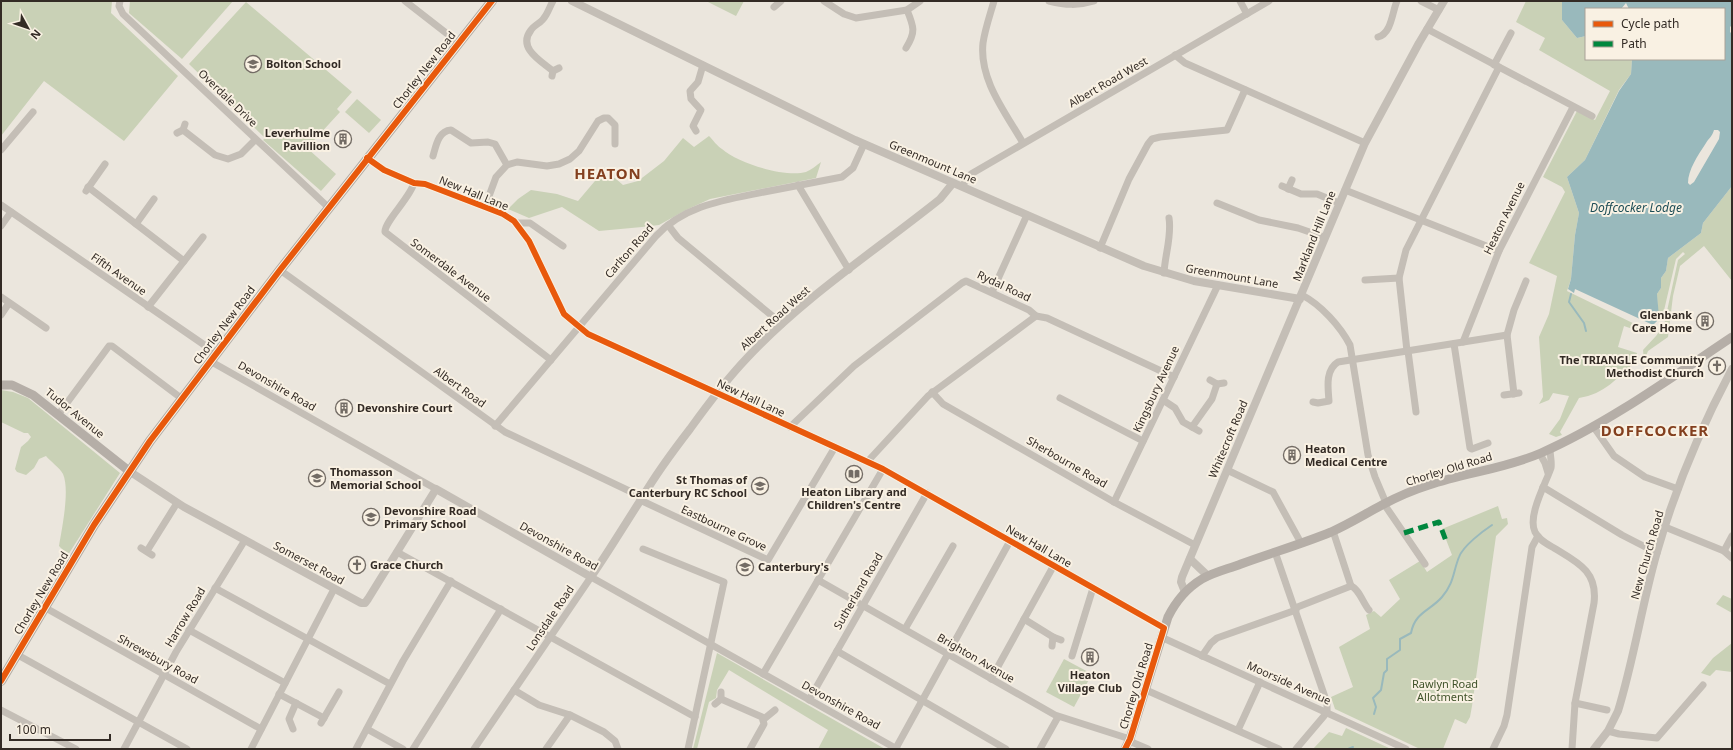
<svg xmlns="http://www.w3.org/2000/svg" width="1733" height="750" font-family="'Noto Sans',sans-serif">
	<rect width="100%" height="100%" fill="#ebe6dd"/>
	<g fill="#c9d1b6">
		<polygon points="1,1 112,1 111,13 178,76 124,141 44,81 1,136"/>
		<polygon points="130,1 233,1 182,59 129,13"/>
		<polygon points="706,1 744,1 736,16"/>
		<path d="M1526,1h36v19l15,18 9,-2v23h46l-1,15 -12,16 -34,70 -18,17 12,36 -4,22 -4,44 -4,12 78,38 -1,4 -20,-7 -6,21 19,6 -1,8c-19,17 -31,33 -57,37l-19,34 2,3 -6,2 -7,-3 11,-15 9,-23 -16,-3 -4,7 -10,4 4,-7 -4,-60 10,-23 8,-38 -28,-13 36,-71 -3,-5 -19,-10 34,-66 18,9 15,-29 -71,-41 6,-12 -29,-16z"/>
		<polygon points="246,2 352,92 337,109 340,112 307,148 336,174 321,191 263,140 265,138 189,64"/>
		<polygon points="357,99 381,120 369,133 345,112"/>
		<path d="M709,136c4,4 8,10 13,13 16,14 63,29 84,23 5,-2 11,-7 15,-10l-5,16 -106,21 -24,11 -27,15 -17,2 -43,4 -37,-24 -33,11 -21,-9 10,-10 13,-9 26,4 21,7 22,-26 4,4 11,-1 8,7 15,-4 26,-20 19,-23 11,9z"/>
		<polygon points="1732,186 1732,281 1704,246 1680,266 1673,296 1668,337 1648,351 1644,361 1643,350 1656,336 1664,325 1678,260 1685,254 1683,252 1676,259 1662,319 1658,318 1657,294 1661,288 1661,278 1666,271 1668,258 1701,233 1703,223"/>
		<path d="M1,390l12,2 15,6 92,75 -52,82 -9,-9c3,-18 11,-56 4,-72 -3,-6 -13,-13 -17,-18l-7,3 -5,9 -8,7 -9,-3 -2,-3 6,-22 7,-6 3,-4 -3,-4h-4l-23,-11z"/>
		<polygon points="1498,506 1502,519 1507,518 1508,524 1496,536 1472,706 1470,717 1466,724 1455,719 1443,749 1420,749 1335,709 1331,697 1353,687 1339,647 1370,629 1366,615 1374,611 1381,617 1400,599 1389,580 1420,561 1427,572 1452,555 1442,529"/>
		<polygon points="1723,595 1732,599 1732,613 1716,604"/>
		<polygon points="1732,643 1732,672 1716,670 1710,676 1701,673 1713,658"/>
		<polygon points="717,653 885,749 818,749 828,730 729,670 717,690 716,698 709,702 697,749 693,749"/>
		<polygon points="1064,659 1092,674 1074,707 1046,692"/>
		<polygon points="1346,728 1391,749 1313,749 1329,732 1342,736"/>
	</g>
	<path fill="#99b9bc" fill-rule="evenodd" d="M1562,1h170v24l-2,2v5l2,2v152l-29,37 -2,10 -33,25 -2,13 -5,7v10l-4,6 2,23 -1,3 -5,5 -78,-36 -1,4 -6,-4 3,-10 4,-44 4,-22 -12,-36 18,-17 34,-69 12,-17 1,-15h92v-50h-95l-3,-6 -5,6h-35v27l-9,2 -15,-18zM1714,130h4l2,2 -1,7 -25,43 -4,3 -2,-2c0,-13 10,-28 18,-40 3,-5 6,-6 8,-13z"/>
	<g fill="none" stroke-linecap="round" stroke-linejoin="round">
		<g stroke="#99b9bc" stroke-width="2">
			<polyline points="1571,294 1569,302 1584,323 1586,331"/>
			<path d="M1374,714l2,-7 -3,-9 8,-8 3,-17 3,-3v-11l13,-9v-11l11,-6c4,-21 19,-22 31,-36 12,-14 11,-25 17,-40 4,-11 24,-26 33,-32"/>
			<polyline points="1348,749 1353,747"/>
		</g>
		<g stroke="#c4beb6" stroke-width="7">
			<polyline points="120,1 119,6 123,14 328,207"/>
			<polyline points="405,1 459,43"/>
			<polyline points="824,1 844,14 856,18 907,10 920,1"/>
			<path d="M994,1c-4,14 -9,28 -11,42 -4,37 23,70 40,100"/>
			<path d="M1049,1c16,4 29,5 45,0"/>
			<polyline points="1240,1 1247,14"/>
			<polyline points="1421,1 1439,10"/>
			<polyline points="774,7 781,1"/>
			<polyline points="1427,29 1592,116"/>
			<path d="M1378,37c14,-4 14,-25 19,-36"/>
			<path d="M906,48c10,-16 8,-21 1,-38"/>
			<polyline points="1175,55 1185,63 1365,143"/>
			<polyline points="1494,65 1511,33"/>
			<path d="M553,71c-12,-10 -36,-23 -22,-41 3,-5 10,-7 13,-12 4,-5 6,-12 9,-17"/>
			<polyline points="552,76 553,71 559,68"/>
			<polyline points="183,130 215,155 228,159 241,154 255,140"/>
			<polyline points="696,131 693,126 701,110 691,99 690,91 698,82 703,65"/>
			<polyline points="177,133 183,130 185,124"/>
			<polyline points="1,150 33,112"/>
			<path d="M433,156c3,-10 5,-25 18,-26l20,13 17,-1 7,2 12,21"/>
			<polyline points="367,158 384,170 414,183 425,184 485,207 503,214 514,221 529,241 564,314 588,334 883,469 1164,628"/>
			<path d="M414,183c-4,15 -30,39 -29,49l166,128"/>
			<polyline points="798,185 849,270"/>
			<polyline points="962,186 971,174 1269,1"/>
			<polyline points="1282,186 1301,194 1317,194 1339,203"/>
			<polyline points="88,187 184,261"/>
			<polyline points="1288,189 1292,180"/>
			<polyline points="1345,190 1499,251"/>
			<polyline points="86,191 105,164"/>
			<polyline points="1217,203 1259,220 1298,228 1324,237"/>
			<polyline points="1,205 216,353"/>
			<polyline points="485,207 496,177 507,165 517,162 547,166 559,164 570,159 579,151 598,121 604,118 608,118 615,125 615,144"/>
			<polyline points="516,223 530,223 563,246"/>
			<polyline points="136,224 154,199"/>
			<polyline points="668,225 678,238 782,324"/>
			<polyline points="1,226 11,212"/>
			<polyline points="1100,248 1129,179 1148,144 1152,139 1160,137 1227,130 1245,90"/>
			<polyline points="280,270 505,432 642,497"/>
			<path d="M1164,273c1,-19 8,-37 5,-55"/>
			<polyline points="1365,280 1399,278"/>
			<polyline points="992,292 1027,215"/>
			<path d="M1302,295c19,10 38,31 48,50l18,110 7,22 11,26"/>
			<polyline points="1,297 46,328"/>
			<polyline points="148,307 203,237"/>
			<polyline points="1,315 9,303"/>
			<polyline points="1463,342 1499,251 1573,107"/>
			<polyline points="1454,344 1470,448 1472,449 1488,443"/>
			<polyline points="1407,351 1399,278 1406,250 1499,67"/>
			<polyline points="1408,351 1416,412"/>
			<polyline points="210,361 436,489"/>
			<polyline points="1210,380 1217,384 1224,383"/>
			<polyline points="932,392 943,404 1114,502 1195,545"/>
			<polyline points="1514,394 1507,335 1514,310 1526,281"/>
			<polyline points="1504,395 1519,393"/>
			<polyline points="1060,398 1143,441"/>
			<polyline points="1163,400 1175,408 1183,422 1199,431"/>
			<path d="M1313,402l5,1 11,-2c-1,-13 -4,-31 9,-39l169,-27"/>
			<polyline points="58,415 109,346 112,346 181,398"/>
			<path d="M495,426l161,-190c29,-31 69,-36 108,-44 26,-5 52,-10 78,-15l11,-9 11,-24"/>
			<polyline points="1593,426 1614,456 1645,477 1678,489"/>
			<polyline points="790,427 854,366 962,283 966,281 1029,310 1036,316 1047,318 1174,377"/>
			<polyline points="1192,427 1212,399 1217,384"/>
			<path d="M1550,449c0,6 2,13 1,19 -5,15 -24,48 -16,64 4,8 12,12 19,16 23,14 44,23 40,55l-19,100 -3,46"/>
			<polyline points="1540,454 1545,463 1548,473"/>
			<polyline points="868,461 928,396 1036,316"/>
			<polyline points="1227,470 1273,492 1301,543"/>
			<polyline points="1543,487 1622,535 1657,553"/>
			<polyline points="640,500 768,560 835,447"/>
			<polyline points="1114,502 1218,285"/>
			<polyline points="1384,504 1425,564"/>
			<polyline points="1665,527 1724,551 1732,558"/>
			<polyline points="1333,531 1351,586"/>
			<polyline points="141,548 152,555"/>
			<polyline points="643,549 724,582 688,749"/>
			<polyline points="147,551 177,503"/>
			<polyline points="1724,551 1732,536"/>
			<polyline points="397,552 695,717"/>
			<polyline points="1275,552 1327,703 1327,712 1324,716 1296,749"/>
			<polyline points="818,580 1055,715 1130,739"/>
			<path d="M1351,586c8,3 12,17 18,24"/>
			<polyline points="215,588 390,684"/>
			<polyline points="44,607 261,729"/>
			<polyline points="1295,608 1351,586"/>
			<polyline points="1024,619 1053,637 1061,640"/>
			<polyline points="905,629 953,546"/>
			<polyline points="189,630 285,683"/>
			<polyline points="1161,637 1406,749"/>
			<polyline points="1052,646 1053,637"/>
			<polyline points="837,651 1006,749"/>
			<polyline points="16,654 187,749"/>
			<polyline points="1072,656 1093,588"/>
			<polyline points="1202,656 1211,643 1217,638 1296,610"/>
			<polyline points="763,674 883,469"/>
			<polyline points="991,679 1054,565"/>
			<polyline points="514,690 539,705 570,715 604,732 615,741 618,749"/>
			<polyline points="1146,690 1279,749"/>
			<polyline points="279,694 324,718"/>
			<polyline points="721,699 762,717 764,724 750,749"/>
			<polyline points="809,700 927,493"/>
			<polyline points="1575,703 1607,710"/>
			<polyline points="715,704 721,699 721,692"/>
			<polyline points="1,710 76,749"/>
			<polyline points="764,719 775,710"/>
			<polyline points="321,723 339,692"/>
			<polyline points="293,729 289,719 296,703"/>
			<polyline points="367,729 403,749"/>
			<polyline points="1238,730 1260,682"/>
			<polyline points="1608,731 1619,734 1657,738 1703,685"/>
			<polyline points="1129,741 1148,749"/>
			<polyline points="896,748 1010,541"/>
			<polyline points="124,749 176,652 245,540"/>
			<polyline points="251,749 334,589"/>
			<polyline points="356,749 403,661 451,581"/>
			<polyline points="413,749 501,609"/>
			<polyline points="474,749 591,577 897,749"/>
			<polyline points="546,749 570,715"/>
			<polyline points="1040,749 1058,717"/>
			<polyline points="1493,749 1504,726 1507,715 1532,547 1538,536"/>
		</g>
		<g stroke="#c4beb6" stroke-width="8">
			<polyline points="572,1 855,140 1144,266 1194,281 1300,299"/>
			<path d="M129,471l55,36 177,96h4l3,-4 68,-110 155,88c18,-26 34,-53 51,-79 14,-24 31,-47 48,-69 18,-25 36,-49 57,-71 57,-61 128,-107 193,-159l13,-16"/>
			<polyline points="1190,559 1208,576"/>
			<polyline points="1185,592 1181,582 1182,577 1365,143 1419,43 1444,1"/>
			<path d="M1594,749l14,-18 10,-20c16,-52 24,-107 39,-159 18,-63 44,-125 75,-183"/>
		</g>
		<g stroke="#b5aea7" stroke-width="9">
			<polyline points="1,385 12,385 33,395 129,471"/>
			<path d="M1125,749l5,-10 38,-122c8,-16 19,-29 34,-38 12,-7 26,-10 39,-15 30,-11 61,-20 90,-32 18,-8 34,-18 51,-27 15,-8 31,-15 47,-20 36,-12 78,-17 112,-32 66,-29 131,-76 191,-116"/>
		</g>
		<polyline stroke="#b2aca6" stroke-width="10" points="1,681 94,525 150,441 280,270 492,1"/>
		<polyline stroke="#00873e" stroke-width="5" stroke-dasharray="10 5" stroke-linecap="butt" points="1404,533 1439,522 1446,541"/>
		<g stroke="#f9f1e3" stroke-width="8">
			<g id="cycleway">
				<polyline points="367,158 384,170 414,183 425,184 485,207 503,214 514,221 529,241 564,314 588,334 883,469 1164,628 1130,739 1125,749"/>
				<polyline points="1,681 94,525 150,441 280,270 492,1"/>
			</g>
		</g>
		<use href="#cycleway" stroke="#e8590c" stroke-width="6"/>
	</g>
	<defs>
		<g id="school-ring" transform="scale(0.9)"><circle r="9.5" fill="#f9f1e3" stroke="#736c65" stroke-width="1.5"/><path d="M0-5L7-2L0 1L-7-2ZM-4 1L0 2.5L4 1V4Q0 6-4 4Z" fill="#736c65"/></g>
		<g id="building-ring" transform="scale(0.9)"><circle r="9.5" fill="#f9f1e3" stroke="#736c65" stroke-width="1.5"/><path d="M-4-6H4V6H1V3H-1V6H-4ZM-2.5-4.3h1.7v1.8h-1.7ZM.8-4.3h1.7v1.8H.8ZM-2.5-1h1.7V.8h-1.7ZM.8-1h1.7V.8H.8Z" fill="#736c65"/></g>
		<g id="church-ring" transform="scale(0.9)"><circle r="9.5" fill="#f9f1e3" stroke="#736c65" stroke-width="1.5"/><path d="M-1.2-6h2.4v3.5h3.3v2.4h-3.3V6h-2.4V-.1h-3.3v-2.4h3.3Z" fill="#736c65"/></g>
		<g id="library-ring" transform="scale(0.9)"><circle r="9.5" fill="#f9f1e3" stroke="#736c65" stroke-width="1.5"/><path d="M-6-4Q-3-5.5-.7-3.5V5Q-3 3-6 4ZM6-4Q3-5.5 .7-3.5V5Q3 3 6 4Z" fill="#736c65"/></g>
	</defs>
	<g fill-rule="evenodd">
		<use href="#school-ring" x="253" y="64"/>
		<use href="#building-ring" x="343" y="139"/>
		<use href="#building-ring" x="1705" y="321"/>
		<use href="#church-ring" x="1717" y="366"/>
		<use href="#building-ring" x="344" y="408"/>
		<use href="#building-ring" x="1292" y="455"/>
		<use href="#library-ring" x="854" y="474"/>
		<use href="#school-ring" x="317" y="478"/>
		<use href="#school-ring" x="760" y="486"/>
		<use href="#school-ring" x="371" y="517"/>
		<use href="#church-ring" x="357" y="565"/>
		<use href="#school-ring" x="745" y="567"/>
		<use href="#building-ring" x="1090" y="657"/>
	</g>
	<g text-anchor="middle" stroke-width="4" stroke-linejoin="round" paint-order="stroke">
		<g font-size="11" font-weight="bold" fill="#332b25" stroke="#f9f1e3" text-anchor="start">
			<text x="266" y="68">Bolton School</text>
			<text x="330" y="137" text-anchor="end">Leverhulme<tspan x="330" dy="13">Pavillion</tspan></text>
			<text x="1692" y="319" text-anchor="end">Glenbank<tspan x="1692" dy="13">Care Home</tspan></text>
			<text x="1704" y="364" text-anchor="end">The TRIANGLE Community<tspan x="1704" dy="13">Methodist Church</tspan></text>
			<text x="357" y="412">Devonshire Court</text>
			<text x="1305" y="453">Heaton<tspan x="1305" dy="13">Medical Centre</tspan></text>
			<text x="330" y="476">Thomasson<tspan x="330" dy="13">Memorial School</tspan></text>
			<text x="747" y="484" text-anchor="end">St Thomas of<tspan x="747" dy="13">Canterbury RC School</tspan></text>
			<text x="854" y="496" text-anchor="middle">Heaton Library and<tspan x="854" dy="13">Children's Centre</tspan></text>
			<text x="384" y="515">Devonshire Road<tspan x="384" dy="13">Primary School</tspan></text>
			<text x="370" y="569">Grace Church</text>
			<text x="758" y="571">Canterbury's</text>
			<text x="1090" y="679" text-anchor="middle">Heaton<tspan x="1090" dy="13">Village Club</tspan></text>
		</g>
		<g font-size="11" fill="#332b25" stroke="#f9f1e3">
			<text transform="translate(424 70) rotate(-52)" y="4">Chorley New Road</text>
			<text transform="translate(1108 82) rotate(-30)" y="4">Albert Road West</text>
			<text transform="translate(228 98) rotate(44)" y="4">Overdale Drive</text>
			<text transform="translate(933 162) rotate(23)" y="4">Greenmount Lane</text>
			<text transform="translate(474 193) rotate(22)" y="4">New Hall Lane</text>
			<text transform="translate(1504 218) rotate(-64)" y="4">Heaton Avenue</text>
			<text transform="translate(1314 236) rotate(-68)" y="4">Markland Hill Lane</text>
			<text transform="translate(629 251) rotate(-49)" y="4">Carlton Road</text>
			<text transform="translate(451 270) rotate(37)" y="4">Somerdale Avenue</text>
			<text transform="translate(119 274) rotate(35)" y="4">Fifth Avenue</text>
			<text transform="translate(1232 276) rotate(10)" y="4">Greenmount Lane</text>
			<text transform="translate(1004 286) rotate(25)" y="4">Rydal Road</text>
			<text transform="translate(775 318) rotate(-42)" y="4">Albert Road West</text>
			<text transform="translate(224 325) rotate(-53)" y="4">Chorley New Road</text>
			<text transform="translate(277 386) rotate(30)" y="4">Devonshire Road</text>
			<text transform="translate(460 387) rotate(36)" y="4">Albert Road</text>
			<text transform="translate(1156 389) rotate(-65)" y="4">Kingsbury Avenue</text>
			<text transform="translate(751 398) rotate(25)" y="4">New Hall Lane</text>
			<text transform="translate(75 413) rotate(39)" y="4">Tudor Avenue</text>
			<text transform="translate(1228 439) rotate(-67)" y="4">Whitecroft Road</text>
			<text transform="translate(1067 462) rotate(30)" y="4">Sherbourne Road</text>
			<text transform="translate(1449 469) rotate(-17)" y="4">Chorley Old Road</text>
			<text transform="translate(724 528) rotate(25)" y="4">Eastbourne Grove</text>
			<text transform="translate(559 546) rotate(29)" y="4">Devonshire Road</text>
			<text transform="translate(1039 546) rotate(30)" y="4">New Hall Lane</text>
			<text transform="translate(1647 555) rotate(-74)" y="4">New Church Road</text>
			<text transform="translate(309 563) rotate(28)" y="4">Somerset Road</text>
			<text transform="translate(858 591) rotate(-60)" y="4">Sutherland Road</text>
			<text transform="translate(41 593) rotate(-59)" y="4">Chorley New Road</text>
			<text transform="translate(185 617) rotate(-59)" y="4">Harrow Road</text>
			<text transform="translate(550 618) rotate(-56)" y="4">Lonsdale Road</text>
			<text transform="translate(976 658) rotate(30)" y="4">Brighton Avenue</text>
			<text transform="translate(158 659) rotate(29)" y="4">Shrewsbury Road</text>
			<text transform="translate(1289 683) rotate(24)" y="4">Moorside Avenue</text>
			<text transform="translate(1136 686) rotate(-73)" y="4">Chorley Old Road</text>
			<text transform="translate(841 705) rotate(29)" y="4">Devonshire Road</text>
		</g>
		<g font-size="11" fill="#3f5229" stroke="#f9f1e3">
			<text x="1445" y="688">Rawlyn Road<tspan x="1445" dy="13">Allotments</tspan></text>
		</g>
		<g font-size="12" font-style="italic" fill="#1b4c55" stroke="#f9f1e3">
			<text x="1636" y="212">Doffcocker Lodge</text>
		</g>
		<g font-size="15" font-weight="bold" letter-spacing="1" fill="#833f1e" stroke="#f9f1e3">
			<text x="608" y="179">HEATON</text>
			<text x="1655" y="436">DOFFCOCKER</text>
		</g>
	</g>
	<rect width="1733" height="750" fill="none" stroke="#332b25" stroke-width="4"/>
	<rect x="1585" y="8" width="140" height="52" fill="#f9f1e3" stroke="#aaa297"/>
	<rect x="1593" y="21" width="20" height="6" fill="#e8590c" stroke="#aaa297"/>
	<text x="1621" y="28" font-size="12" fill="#332b25">Cycle path</text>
	<rect x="1593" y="41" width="20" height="6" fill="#00873e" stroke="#aaa297"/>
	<text x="1621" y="48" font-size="12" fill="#332b25">Path</text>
	<g transform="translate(28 28) rotate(130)" stroke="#f9f1e3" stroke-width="3" paint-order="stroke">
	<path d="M0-3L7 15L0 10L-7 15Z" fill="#332b25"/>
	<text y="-6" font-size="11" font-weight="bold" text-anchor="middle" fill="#332b25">N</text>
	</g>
	<path d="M10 734v6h100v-6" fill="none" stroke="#332b25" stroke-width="2"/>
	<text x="16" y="734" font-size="12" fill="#332b25" stroke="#f9f1e3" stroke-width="3" paint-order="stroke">100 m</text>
</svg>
